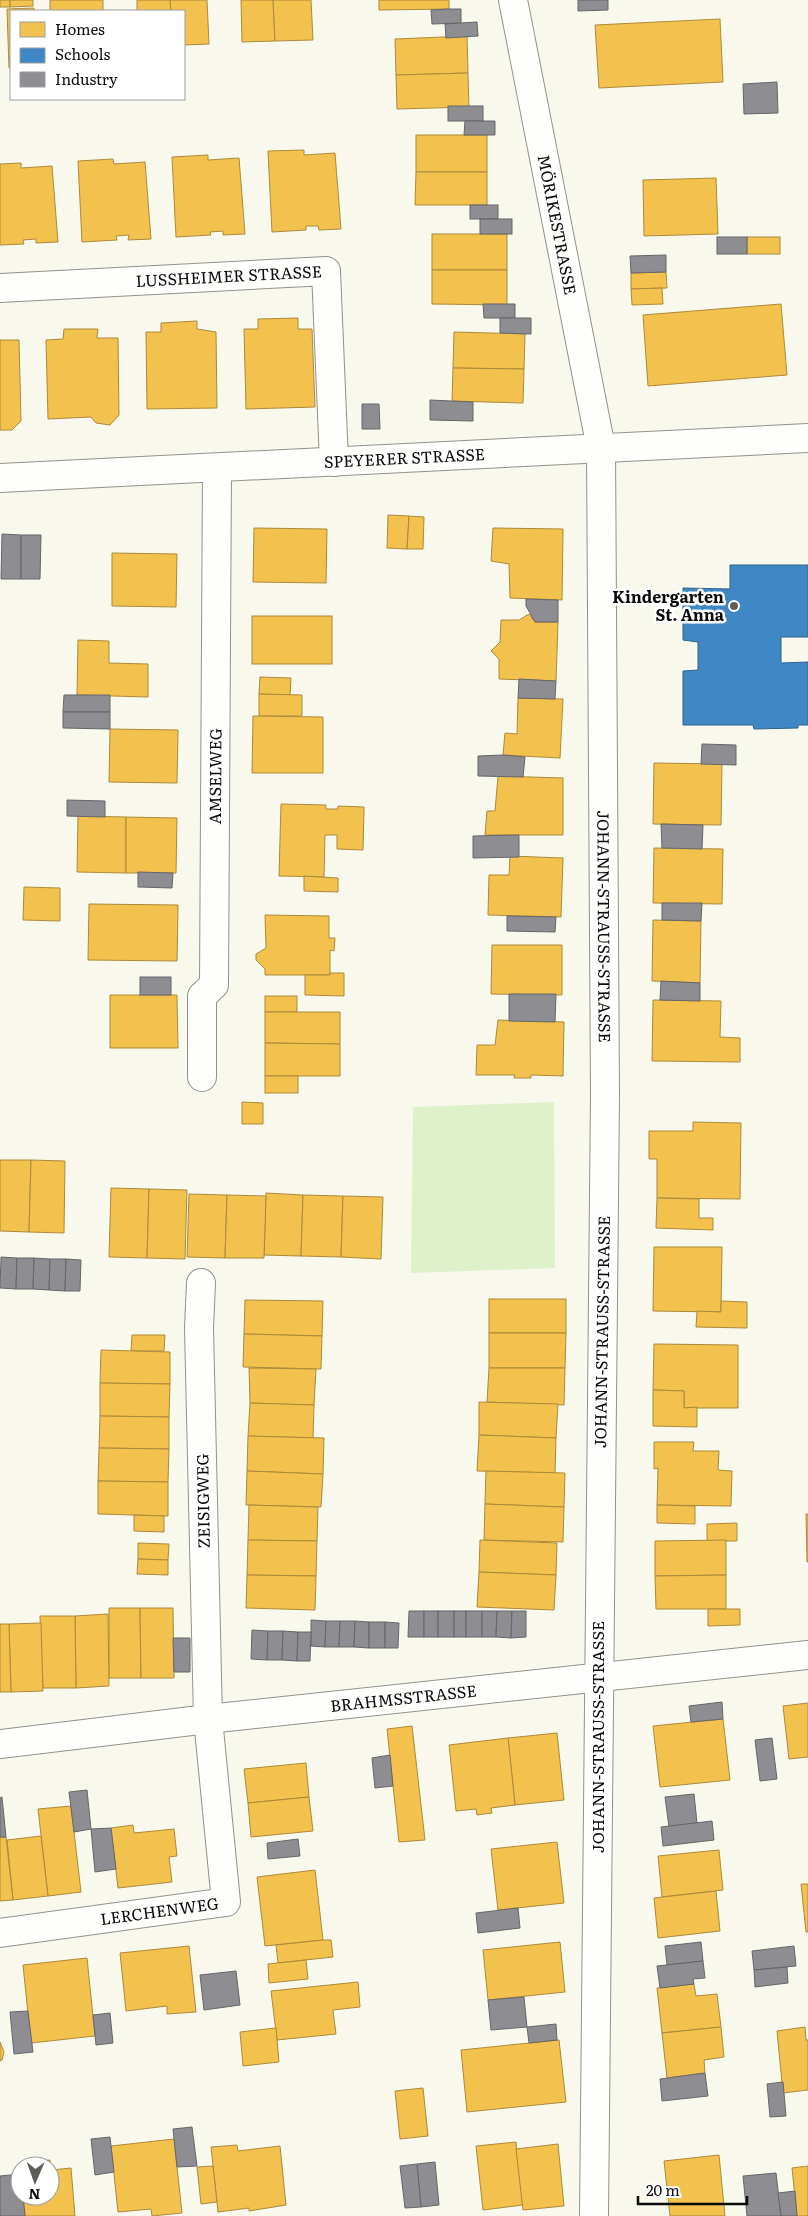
<svg xmlns="http://www.w3.org/2000/svg" width="808" height="2216" font-family="Literata,serif">
	<rect width="100%" height="100%" fill="#f9f8ed"/>
	<polygon fill="#dff1cb" points="554,1102 555,1268 411,1273 413,1107"/>
	<g fill="#f2c14e" stroke="#ac8a3a">
		<rect x="0" y="0" width="10" height="7"/>
		<polygon points="10,0 33,0 33,6 10,7"/>
		<rect x="50" y="0" width="53" height="11"/>
		<polygon points="137,0 170,0 171,11 137,11"/>
		<polygon points="170,0 207,0 209,44 184,45 184,11 171,11"/>
		<polygon points="241,0 273,0 275,41 242,42"/>
		<polygon points="273,0 311,0 313,40 275,41"/>
		<polygon points="379,0 449,0 449,9 379,10"/>
		<polygon points="34,8 34,11 11,11 11,68 9,68 7,9"/>
		<polygon points="720,19 723,82 599,88 595,25"/>
		<polygon points="467,36 468,73 396,75 395,39"/>
		<polygon points="468,73 469,107 397,109 396,75"/>
		<rect x="416" y="135" width="71" height="37"/>
		<polygon points="304,150 304,155 335,153 341,229 319,230 318,226 306,226 306,230 272,232 268,151"/>
		<polygon points="208,155 208,160 239,158 245,234 223,235 223,231 210,232 211,235 176,237 172,157"/>
		<polygon points="113,159 114,164 145,162 151,239 128,240 129,235 116,236 117,240 82,242 78,161"/>
		<polygon points="21,163 21,168 52,166 58,242 36,243 36,239 23,240 24,244 0,245 0,164"/>
		<polygon points="416,172 487,172 487,205 415,205"/>
		<polygon points="716,178 718,234 644,236 643,180"/>
		<rect x="432" y="234" width="75" height="36"/>
		<rect x="747" y="237" width="33" height="17"/>
		<polygon points="432,270 507,270 507,305 432,304"/>
		<polygon points="666,272 667,288 631,289 631,273"/>
		<polygon points="662,288 663,304 632,305 631,289"/>
		<polygon points="781,304 787,375 648,386 643,315"/>
		<polygon points="298,318 298,329 312,329 315,407 246,409 244,329 258,329 258,319"/>
		<polygon points="197,321 197,329 216,332 217,408 147,409 146,332 161,332 161,323"/>
		<polygon points="64,329 98,329 97,338 118,338 119,415 110,425 96,423 91,417 48,419 46,340 63,339"/>
		<polygon points="454,332 525,334 524,369 453,368"/>
		<polygon points="0,340 19,340 21,421 12,430 0,430"/>
		<polygon points="453,368 524,369 523,403 452,401"/>
		<polygon points="388,515 409,516 407,549 387,548"/>
		<polygon points="409,516 424,517 423,549 407,549"/>
		<polygon points="254,528 327,529 326,583 253,582"/>
		<polygon points="493,528 563,529 562,600 510,598 509,564 491,561"/>
		<polygon points="112,553 177,554 176,607 112,606"/>
		<polygon points="529,614 535,622 558,622 556,681 499,679 499,659 491,651 500,642 501,620 519,620"/>
		<rect x="252" y="616" width="80" height="48"/>
		<polygon points="78,640 109,641 109,663 148,664 148,697 77,695"/>
		<polygon points="260,677 291,678 290,695 259,694"/>
		<polygon points="259,694 302,695 302,716 259,716"/>
		<polygon points="518,698 563,699 560,758 503,755 505,733 517,734"/>
		<polygon points="253,716 323,717 323,773 252,773"/>
		<polygon points="110,729 178,730 177,783 109,782"/>
		<polygon points="654,763 722,764 721,825 653,824"/>
		<polygon points="498,776 563,778 563,835 485,835 487,811 495,811"/>
		<polygon points="281,804 326,805 326,809 338,809 338,806 364,807 363,850 337,849 337,835 325,835 324,877 279,876"/>
		<polygon points="78,816 126,817 126,873 77,872"/>
		<polygon points="126,817 177,818 176,873 126,873"/>
		<polygon points="654,848 723,849 722,904 653,903"/>
		<polygon points="510,856 563,858 561,917 488,915 489,875 509,875"/>
		<polygon points="304,876 338,878 338,892 304,891"/>
		<polygon points="24,887 60,888 60,921 23,920"/>
		<polygon points="89,904 178,905 177,961 88,960"/>
		<polygon points="265,915 329,916 329,938 335,938 334,951 330,950 330,975 265,975 265,969 256,960 256,954 266,948"/>
		<polygon points="653,920 701,921 700,983 652,981"/>
		<polygon points="492,945 562,945 562,995 491,994"/>
		<polygon points="330,973 344,973 344,996 305,995 305,975 330,975"/>
		<polygon points="110,995 177,995 178,1048 110,1048"/>
		<rect x="265" y="996" width="32" height="16"/>
		<polygon points="653,1000 721,1001 720,1037 740,1038 740,1062 652,1061"/>
		<polygon points="265,1012 340,1012 340,1044 265,1043"/>
		<polygon points="498,1020 564,1022 563,1076 531,1075 531,1078 514,1078 515,1075 476,1075 477,1045 495,1045"/>
		<polygon points="265,1043 340,1044 340,1076 265,1076"/>
		<rect x="265" y="1076" width="33" height="17"/>
		<polygon points="242,1102 263,1103 263,1124 242,1124"/>
		<polygon points="693,1122 741,1123 740,1199 657,1198 657,1159 649,1159 649,1131 693,1131"/>
		<polygon points="0,1160 31,1160 29,1232 0,1231"/>
		<polygon points="31,1160 65,1161 64,1233 29,1232"/>
		<polygon points="111,1188 149,1189 147,1258 109,1257"/>
		<polygon points="149,1189 187,1190 185,1259 147,1258"/>
		<polygon points="266,1193 303,1195 301,1256 264,1255"/>
		<polygon points="189,1194 227,1195 225,1258 187,1257"/>
		<polygon points="227,1195 266,1196 264,1258 225,1258"/>
		<polygon points="303,1195 343,1196 341,1257 301,1256"/>
		<polygon points="343,1196 383,1197 381,1259 341,1257"/>
		<polygon points="657,1198 699,1199 699,1218 713,1218 713,1230 656,1228"/>
		<polygon points="654,1247 722,1247 721,1312 653,1311"/>
		<rect x="489" y="1299" width="77" height="34"/>
		<polygon points="245,1300 323,1301 322,1336 244,1334"/>
		<polygon points="721,1301 747,1302 747,1328 696,1327 697,1311 721,1312"/>
		<polygon points="489,1333 566,1333 565,1368 489,1368"/>
		<polygon points="244,1334 322,1336 321,1369 243,1367"/>
		<polygon points="132,1335 165,1335 164,1351 131,1351"/>
		<polygon points="654,1344 738,1345 738,1408 684,1408 684,1391 653,1390"/>
		<polygon points="101,1350 170,1352 170,1384 100,1383"/>
		<polygon points="249,1368 316,1369 314,1405 250,1403"/>
		<polygon points="489,1368 565,1368 564,1405 487,1402"/>
		<polygon points="100,1383 170,1384 169,1417 100,1416"/>
		<polygon points="653,1390 684,1391 684,1408 697,1407 697,1427 653,1426"/>
		<polygon points="479,1402 558,1404 556,1438 479,1435"/>
		<polygon points="250,1403 314,1405 313,1438 248,1436"/>
		<polygon points="100,1416 169,1417 169,1449 99,1448"/>
		<polygon points="479,1435 556,1438 555,1473 477,1471"/>
		<polygon points="248,1436 324,1438 323,1474 247,1471"/>
		<polygon points="654,1442 694,1442 693,1451 719,1451 718,1470 732,1471 731,1506 657,1505 658,1468 654,1469"/>
		<polygon points="99,1448 169,1449 168,1482 98,1481"/>
		<polygon points="247,1471 323,1474 321,1507 246,1505"/>
		<polygon points="486,1471 565,1473 564,1507 485,1504"/>
		<polygon points="98,1481 168,1482 168,1516 98,1514"/>
		<polygon points="485,1504 564,1507 563,1542 484,1540"/>
		<polygon points="249,1505 318,1507 317,1541 248,1540"/>
		<polygon points="657,1505 695,1506 695,1524 657,1523"/>
		<polygon points="806,1514 808,1514 808,1562 807,1562"/>
		<polygon points="134,1515 164,1516 164,1532 134,1531"/>
		<polygon points="737,1523 737,1541 707,1541 707,1524"/>
		<polygon points="248,1540 317,1541 316,1576 247,1575"/>
		<polygon points="480,1540 557,1543 556,1575 479,1572"/>
		<polygon points="726,1540 726,1575 655,1576 655,1541"/>
		<polygon points="138,1543 169,1544 168,1560 138,1559"/>
		<polygon points="138,1559 168,1560 168,1575 137,1574"/>
		<polygon points="479,1572 556,1575 554,1610 477,1607"/>
		<polygon points="247,1575 316,1576 315,1610 246,1608"/>
		<polygon points="726,1575 726,1609 656,1609 655,1576"/>
		<polygon points="109,1608 140,1608 141,1678 109,1678"/>
		<polygon points="140,1608 173,1608 174,1678 141,1678"/>
		<polygon points="708,1609 740,1609 740,1625 708,1626"/>
		<polygon points="108,1614 109,1686 76,1688 75,1616"/>
		<polygon points="40,1616 75,1616 76,1688 43,1688"/>
		<polygon points="41,1623 43,1691 11,1692 9,1624"/>
		<polygon points="0,1624 9,1624 11,1692 0,1692"/>
		<polygon points="808,1703 808,1757 789,1759 783,1706"/>
		<polygon points="723,1719 730,1780 660,1787 653,1726"/>
		<polygon points="412,1726 425,1840 399,1842 387,1729"/>
		<polygon points="557,1733 564,1800 515,1805 508,1738"/>
		<polygon points="508,1738 515,1805 491,1808 492,1813 477,1815 476,1809 456,1811 449,1745"/>
		<polygon points="306,1763 309,1797 248,1803 244,1769"/>
		<polygon points="309,1797 313,1831 251,1837 248,1803"/>
		<polygon points="71,1806 81,1892 48,1896 38,1809"/>
		<polygon points="133,1825 134,1833 174,1829 177,1856 169,1857 172,1882 118,1888 111,1828"/>
		<polygon points="41,1836 48,1896 13,1900 7,1840"/>
		<polygon points="0,1837 6,1837 13,1900 0,1901"/>
		<polygon points="557,1842 564,1903 498,1910 491,1849"/>
		<polygon points="719,1850 723,1890 662,1897 658,1856"/>
		<polygon points="315,1870 323,1940 265,1946 257,1877"/>
		<polygon points="801,1884 808,1884 808,1932 806,1932"/>
		<polygon points="716,1891 720,1931 658,1938 654,1898"/>
		<polygon points="323,1940 331,1940 333,1957 278,1963 276,1945"/>
		<polygon points="560,1942 565,1992 488,2000 483,1950"/>
		<polygon points="189,1946 196,2012 167,2014 167,2006 126,2011 120,1953"/>
		<polygon points="87,1958 95,2036 31,2043 23,1965"/>
		<polygon points="306,1960 308,1979 269,1983 268,1964"/>
		<polygon points="358,1982 360,2007 333,2010 336,2034 277,2040 271,1991"/>
		<polygon points="694,1984 696,1996 717,1994 721,2027 662,2033 657,1988"/>
		<polygon points="721,2027 724,2057 704,2060 705,2073 667,2078 662,2033"/>
		<polygon points="805,2027 806,2040 808,2040 808,2090 783,2093 777,2031"/>
		<polygon points="276,2028 279,2062 243,2066 240,2032"/>
		<polygon points="559,2040 566,2102 467,2112 461,2050"/>
		<polygon points="0,2042 4,2052 2,2060 0,2061"/>
		<polygon points="423,2088 428,2136 400,2139 395,2091"/>
		<polygon points="174,2139 182,2213 152,2216 151,2209 118,2212 111,2146"/>
		<polygon points="516,2142 523,2205 483,2210 476,2146"/>
		<polygon points="558,2144 564,2206 523,2210 516,2149"/>
		<polygon points="237,2145 238,2151 280,2146 286,2205 249,2211 249,2208 218,2212 211,2147"/>
		<polygon points="719,2155 725,2216 670,2216 664,2161"/>
		<polygon points="50,2160 51,2170 71,2168 75,2216 25,2216 23,2196 50,2196 50,2166 20,2166 20,2164"/>
		<polygon points="213,2166 217,2202 201,2204 197,2167"/>
		<polygon points="808,2166 808,2216 797,2216 792,2168"/>
	</g>
	<polygon fill="#3f88c5" stroke="#2f628d" points="730,565 808,565 808,637 781,637 781,663 808,662 808,725 798,725 798,728 754,729 753,725 683,725 683,671 698,670 698,642 683,640 683,588 730,589"/>
	<g fill="#8d8d92" stroke="#666669">
		<polygon points="578,0 608,0 608,10 578,11"/>
		<polygon points="449,9 461,9 461,23 432,24 431,10"/>
		<polygon points="477,22 478,36 446,38 445,24"/>
		<polygon points="777,82 778,113 744,114 743,84"/>
		<rect x="448" y="106" width="35" height="15"/>
		<polygon points="465,121 495,121 495,135 464,135"/>
		<rect x="470" y="205" width="28" height="14"/>
		<rect x="480" y="219" width="32" height="15"/>
		<rect x="717" y="237" width="30" height="17"/>
		<polygon points="666,255 666,272 631,273 630,256"/>
		<polygon points="483,304 515,304 515,318 484,318"/>
		<polygon points="500,318 531,318 531,334 500,333"/>
		<polygon points="430,400 473,402 473,421 430,420"/>
		<polygon points="362,404 379,404 380,429 362,429"/>
		<polygon points="2,534 21,535 21,579 1,579"/>
		<polygon points="21,535 41,535 40,579 21,579"/>
		<polygon points="526,599 558,600 558,622 535,622 526,606"/>
		<polygon points="519,679 556,681 555,699 518,698"/>
		<polygon points="64,695 110,695 110,712 63,712"/>
		<polygon points="63,712 110,712 110,729 63,728"/>
		<polygon points="702,744 736,745 736,765 701,764"/>
		<polygon points="503,755 525,757 523,777 478,776 478,756"/>
		<polygon points="67,800 105,801 105,817 67,816"/>
		<polygon points="661,824 703,825 702,849 662,848"/>
		<polygon points="519,835 519,857 473,858 473,836"/>
		<polygon points="138,872 173,873 172,888 138,887"/>
		<polygon points="662,903 702,903 701,921 662,920"/>
		<polygon points="507,916 556,917 555,932 507,931"/>
		<rect x="140" y="977" width="31" height="18"/>
		<polygon points="661,981 700,983 700,1001 660,1000"/>
		<polygon points="509,994 556,994 555,1022 509,1021"/>
		<polygon points="1,1257 17,1258 16,1289 0,1288"/>
		<polygon points="17,1258 34,1258 33,1289 16,1289"/>
		<polygon points="34,1258 50,1259 49,1290 33,1289"/>
		<polygon points="50,1259 66,1259 65,1291 49,1290"/>
		<polygon points="66,1259 81,1260 80,1291 65,1291"/>
		<polygon points="409,1611 424,1611 424,1637 408,1637"/>
		<rect x="424" y="1611" width="14" height="26"/>
		<rect x="438" y="1611" width="16" height="26"/>
		<rect x="454" y="1611" width="12" height="26"/>
		<rect x="466" y="1611" width="16" height="26"/>
		<polygon points="482,1611 497,1611 496,1637 482,1637"/>
		<polygon points="497,1611 512,1611 511,1638 496,1637"/>
		<polygon points="512,1611 526,1611 526,1637 511,1638"/>
		<polygon points="311,1620 326,1621 325,1647 311,1646"/>
		<polygon points="326,1621 340,1621 339,1647 325,1647"/>
		<polygon points="340,1621 355,1621 354,1647 339,1647"/>
		<polygon points="355,1621 369,1622 369,1648 354,1647"/>
		<rect x="369" y="1622" width="16" height="26"/>
		<polygon points="385,1622 399,1623 398,1648 385,1648"/>
		<polygon points="252,1630 268,1631 267,1660 251,1659"/>
		<polygon points="268,1631 283,1631 282,1660 267,1660"/>
		<polygon points="283,1631 298,1632 297,1661 282,1660"/>
		<polygon points="298,1632 311,1632 310,1661 297,1661"/>
		<polygon points="173,1638 190,1638 190,1672 174,1672"/>
		<polygon points="722,1702 723,1719 691,1722 689,1706"/>
		<polygon points="772,1738 777,1779 760,1781 755,1740"/>
		<polygon points="390,1755 393,1786 375,1788 372,1758"/>
		<polygon points="87,1790 91,1829 74,1832 69,1792"/>
		<polygon points="694,1794 697,1823 669,1827 665,1797"/>
		<polygon points="2,1797 6,1837 0,1837 0,1798"/>
		<polygon points="712,1821 714,1840 663,1846 661,1827"/>
		<polygon points="111,1828 116,1869 95,1872 91,1829"/>
		<polygon points="298,1839 300,1856 268,1859 267,1843"/>
		<polygon points="518,1908 520,1928 478,1933 476,1913"/>
		<polygon points="701,1942 703,1961 667,1965 665,1946"/>
		<polygon points="794,1946 796,1966 754,1970 752,1951"/>
		<polygon points="703,1961 705,1978 693,1979 694,1984 660,1988 657,1966"/>
		<polygon points="787,1967 788,1983 755,1987 754,1970"/>
		<polygon points="236,1971 240,2005 204,2010 200,1975"/>
		<polygon points="524,1997 527,2027 491,2030 488,2000"/>
		<polygon points="28,2011 33,2052 14,2054 10,2012"/>
		<polygon points="110,2013 113,2043 96,2045 93,2015"/>
		<polygon points="556,2024 557,2040 529,2043 527,2027"/>
		<polygon points="705,2073 708,2096 662,2101 660,2079"/>
		<polygon points="783,2082 786,2116 770,2117 767,2084"/>
		<polygon points="192,2127 197,2166 177,2167 173,2129"/>
		<polygon points="110,2137 114,2172 95,2175 91,2139"/>
		<polygon points="435,2162 439,2205 421,2207 417,2164"/>
		<polygon points="417,2164 421,2207 405,2208 400,2166"/>
		<polygon points="776,2173 781,2216 747,2216 743,2176"/>
		<polygon points="20,2174 20,2196 23,2196 25,2216 0,2216 0,2176"/>
		<polygon points="795,2191 797,2216 781,2216 778,2193"/>
	</g>
	<g fill="none" stroke-linecap="round" stroke-linejoin="round">
		<g stroke="#92918c" stroke-width="30">
			<g id="minor">
				<path id="s1" d="M513,0l88,448 4,647 -11,1121"/>
				<path id="s2" d="M0,288l326,-17 8,191"/>
				<path id="s3" d="M0,478l808,-40"/>
				<path id="s4" d="M202,1077v-81l12,-11 3,-516"/>
				<path id="s5" d="M0,1744l208,-25 600,-64"/>
				<path id="s6" d="M0,1933l226,-31 -18,-183 -9,-391 2,-45"/>
			</g>
		</g>
		<use href="#minor" stroke="#fefefc" stroke-width="28"/>
	</g>
	<circle fill="#5e5d59" stroke="#fff" stroke-width="2" cx="734" cy="606" r="5"/>
	<g text-anchor="middle" stroke-width="5" stroke-linejoin="round" paint-order="stroke">
		<g font-size="16" fill="#0a0a0a" stroke="#fff">
			<text dy="6" stroke="none"><textPath href="#s1" startOffset="229">MÖRIKESTRASSE</textPath></text>
			<text dy="6" stroke="none"><textPath href="#s2" startOffset="229">LUSSHEIMER STRASSE</textPath></text>
			<text dy="6" stroke="none"><textPath href="#s3" startOffset="405">SPEYERER STRASSE</textPath></text>
			<text dy="6" stroke="none"><textPath href="#s4" startOffset="306">AMSELWEG</textPath></text>
			<text dy="6" stroke="none"><textPath href="#s1" startOffset="935">JOHANN-STRAUSS-STRASSE</textPath></text>
			<text transform="translate(602 1332) rotate(-89)" y="6">JOHANN-STRAUSS-STRASSE</text>
			<text transform="translate(203 1501) rotate(-91)" y="6">ZEISIGWEG</text>
			<text dy="6" stroke="none"><textPath href="#s5" startOffset="406">BRAHMSSTRASSE</textPath></text>
			<text transform="translate(598 1737) rotate(-90)" y="6">JOHANN-STRAUSS-STRASSE</text>
			<text dy="6" stroke="none"><textPath href="#s6" startOffset="161">LERCHENWEG</textPath></text>
		</g>
		<g font-size="16" font-weight="bold" fill="#0a0a0a" stroke="#fff" text-anchor="end">
			<text x="724" y="603">Kindergarten<tspan x="724" dy="18">St. Anna</tspan></text>
		</g>
	</g>
	<rect x="10" y="10" width="175" height="90" fill="#ffffff" stroke="#9d9d9d"/>
	<rect x="20" y="22" width="25" height="15" fill="#f2c14e" stroke="#9d9d9d"/>
	<text x="55" y="35" font-size="15" fill="#0a0a0a">Homes</text>
	<rect x="20" y="48" width="25" height="15" fill="#3f88c5" stroke="#9d9d9d"/>
	<text x="55" y="60" font-size="15" fill="#0a0a0a">Schools</text>
	<rect x="20" y="72" width="25" height="15" fill="#8d8d92" stroke="#9d9d9d"/>
	<text x="55" y="85" font-size="15" fill="#0a0a0a">Industry</text>
	<g transform="translate(35 2181) rotate(182)"><circle r="24" fill="#ffffff" stroke="#9d9d9d"/>
	<path d="M0-4L9 19L0 12L-9 19Z" fill="#5e5d59"/>
	<text y="-8" font-size="14" font-weight="bold" text-anchor="middle" fill="#0a0a0a">N</text>
	</g>
	<path d="M638 2196v8h109v-8" fill="none" stroke="#0a0a0a" stroke-width="2.5"/>
	<text x="646" y="2196" font-size="15" fill="#0a0a0a" stroke="#ffffff" stroke-width="4" paint-order="stroke">20 m</text>
</svg>
